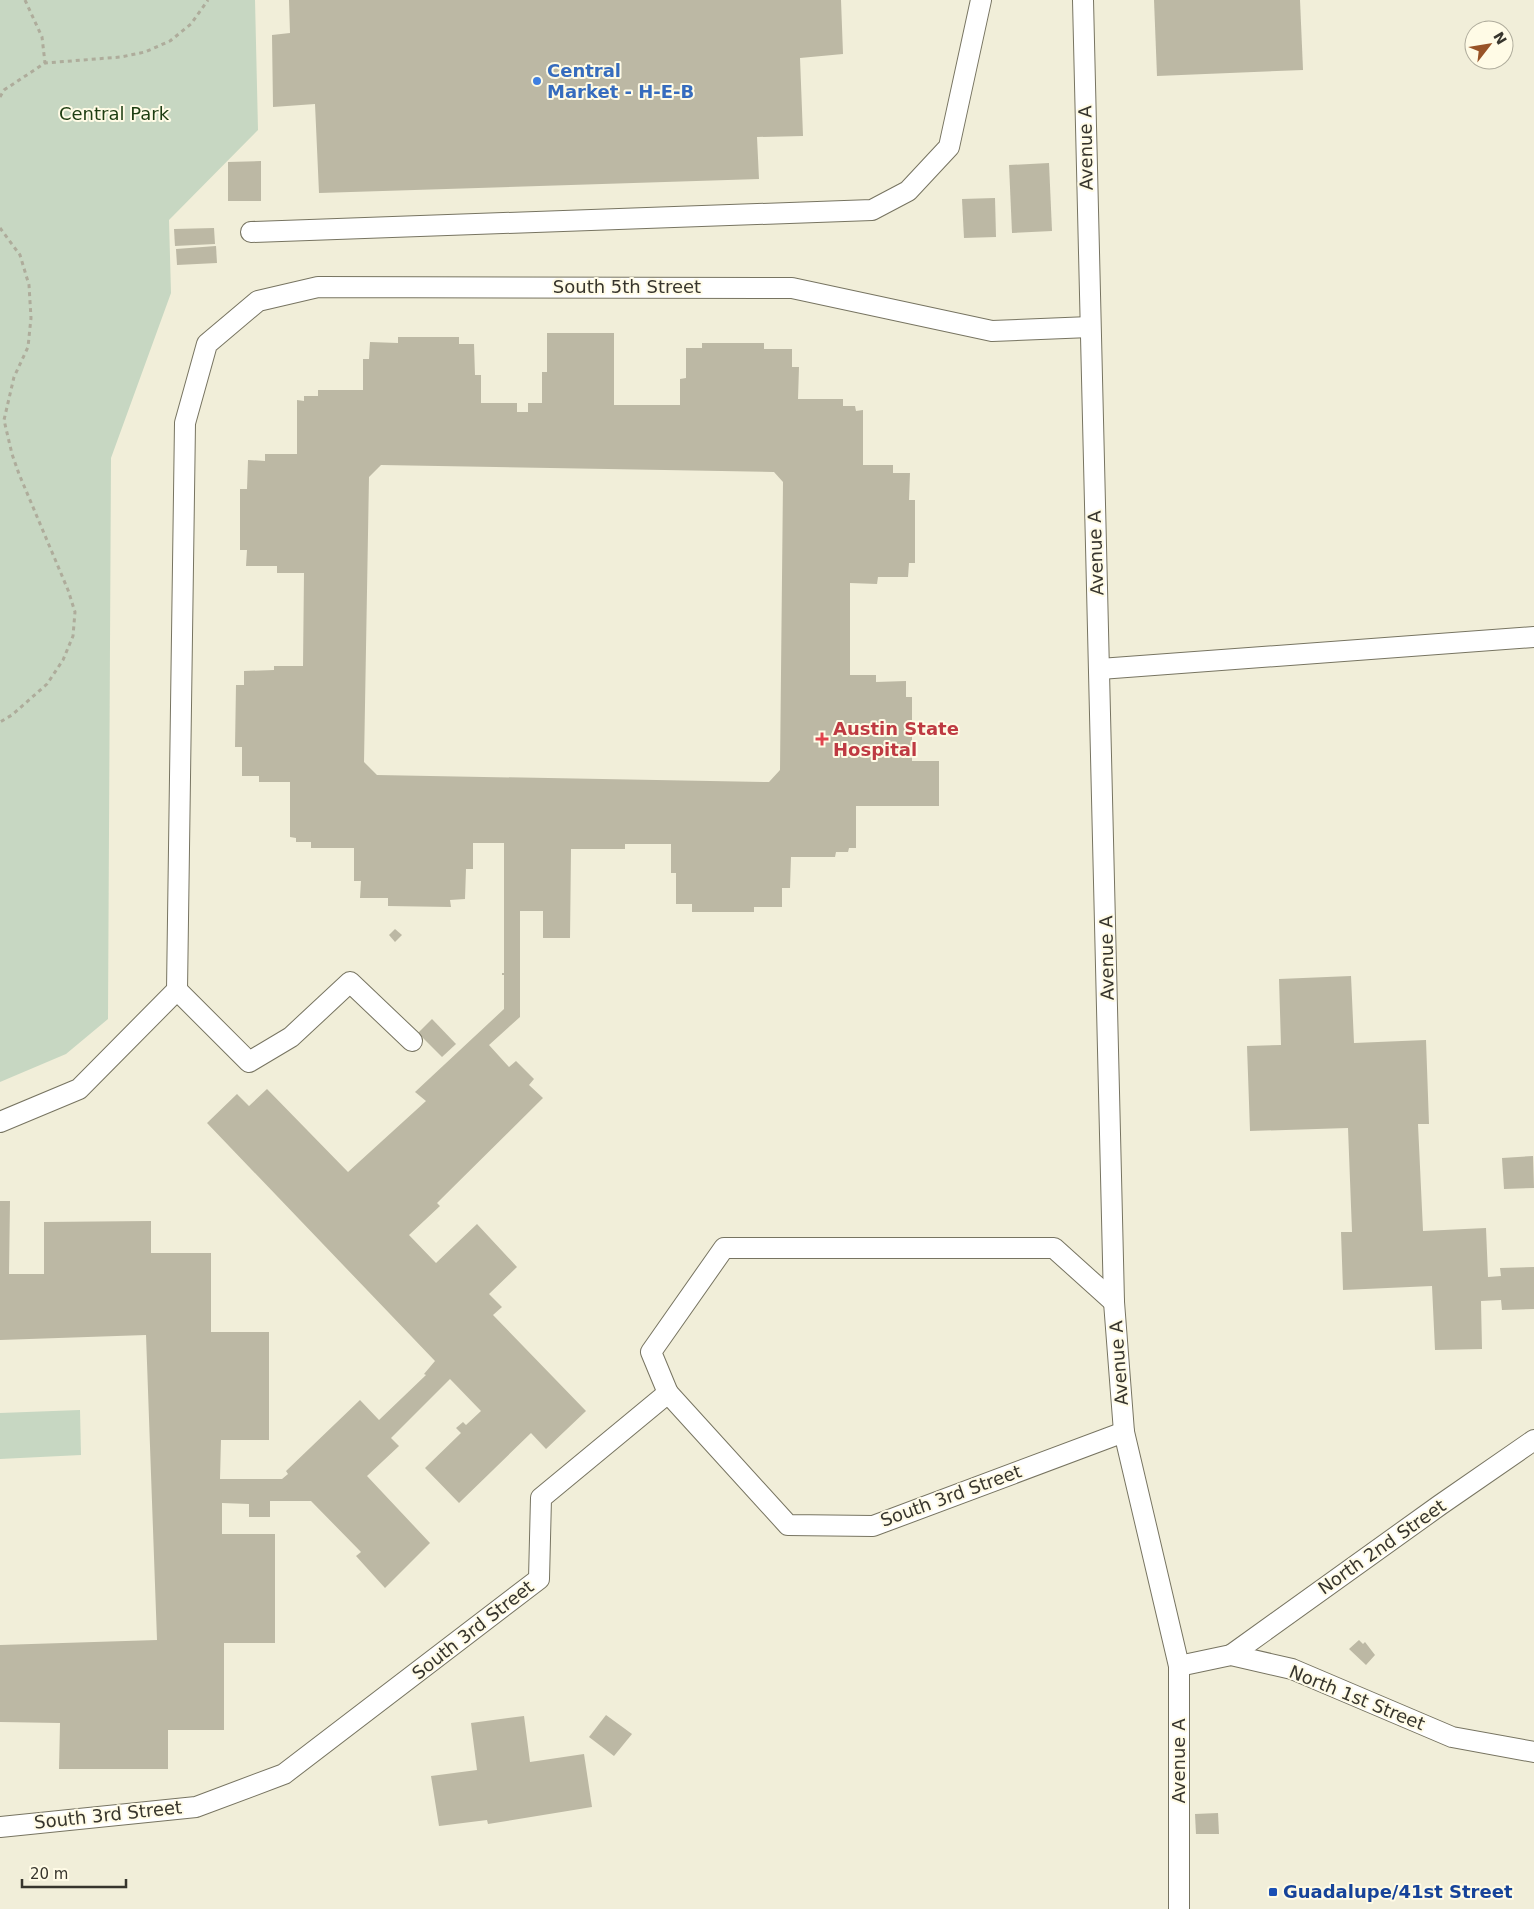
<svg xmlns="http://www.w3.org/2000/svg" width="1534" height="1909" font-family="'DejaVu Sans',sans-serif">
	<rect width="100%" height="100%" fill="#f1eed9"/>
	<g fill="#c7d7c2">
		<polygon points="0,0 255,0 258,130 169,220 171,293 111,458 108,1019 66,1054 0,1082"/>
		<polygon points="80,1410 81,1455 0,1459 0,1413"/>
	</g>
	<g fill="#bcb8a4" fill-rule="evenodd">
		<polygon points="289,0 841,0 843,54 800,58 803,136 757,137 759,179 319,193 315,104 273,107 272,35 290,33"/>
		<polygon points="1154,0 1300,0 1303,70 1157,76"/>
		<polygon points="261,161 261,201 228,201 228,162"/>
		<polygon points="1049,163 1052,231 1012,233 1009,165"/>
		<polygon points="995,198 996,237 964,238 962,199"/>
		<polygon points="214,228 215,244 175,246 174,229"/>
		<polygon points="216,246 217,263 177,265 176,249"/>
		<path d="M547,333h67v72h66v-26l6,-1v-30h16v-5h62v6h28v18h7l-1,32h45v7h12l1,5 7,-1v55h30v8h17l-1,27h6v63h-6l-1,14h-30l-1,7 -27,-1v92h26v7l30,-1v16h6v64h27v45h-83v42h-7l-1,4h-12l-1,5h-44l-1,31h-8v19h-28v5h-62v-8h-16v-31h-5v-29h-46v5h-54l-1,89h-27v-27h-23v106l-31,28 20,22 7,-6 18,18 -5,6 14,13 -106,105 3,3 -31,29 27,28 41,-39 40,43 -28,27 13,13 -9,8 93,96 -40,38 -15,-16 -72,70 -34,-35 36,-35 -5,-5 7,-6 3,3 15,-14 -31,-32 -59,59 8,8 -32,30 63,67 -45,45 -29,-32 5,-4 -50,-51h-41v16h-21v-13l-27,-1v31h53v109h-51v87h-56v39h-109l1,-46 -60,-1v-77l157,-5 -11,-305 -146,5v-139h10l-1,73h35v-52l107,-1v32h60v79h58v108h-48l-1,39h62l6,-5 -2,-3 74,-71 19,20 47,-45 -2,-1 11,-13 -228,-238 30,-29 12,12 18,-17 81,83 78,-71 -11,-9 89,-83v-34h-2v-2h2v-130h-31v26h-7l-1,30 -15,1 1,7 -63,-1v-8h-28l1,-17h-7v-33h-43v-6h-15v-4l-6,-1v-55h-31v-6h-17v-29h-7l1,-62h8v-14l30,-1v-4h29l1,-93h-27v-7h-31l1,-16h-7v-61h7l1,-29 17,1v-7h32v-54l7,1v-5h14v-6h45v-31h6l1,-17 28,1v-6h61v7h15l1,31h6v28h36v9h11v-9h14v-31h5zM381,465l393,7 9,10 -3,288 -11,12 -392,-7 -13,-13 5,-285z"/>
		<polygon points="395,929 402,935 395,942 389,935"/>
		<polygon points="1351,976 1354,1043 1426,1040 1429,1124 1418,1124 1423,1231 1486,1228 1488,1277 1501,1276 1500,1268 1534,1267 1534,1309 1502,1310 1501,1300 1481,1301 1482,1349 1435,1350 1432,1286 1343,1290 1341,1232 1352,1232 1348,1128 1250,1131 1247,1046 1281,1045 1279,979"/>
		<polygon points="432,1019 456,1044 442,1057 418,1033"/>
		<polygon points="1533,1156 1534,1188 1504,1189 1502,1158"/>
		<polygon points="1359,1640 1363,1644 1365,1642 1375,1655 1366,1665 1349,1649"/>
		<polygon points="606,1715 632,1734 614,1756 589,1737"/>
		<polygon points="524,1716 530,1762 584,1754 592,1807 488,1824 487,1820 439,1826 431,1776 477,1770 471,1723"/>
		<polygon points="1218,1813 1219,1834 1196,1834 1195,1814"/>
	</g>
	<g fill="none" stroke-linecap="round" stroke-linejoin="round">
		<g stroke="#777461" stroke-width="22">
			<g id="lane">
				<polyline points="1083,0 1114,1302 1124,1432 1179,1666 1179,1909"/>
				<polyline points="251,232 872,210 908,191 949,147 981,0"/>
				<polyline points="1100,669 1534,637"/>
				<polyline points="177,990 249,1062 291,1037 350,982 412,1041"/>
				<polyline points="0,1122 79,1089 177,990 185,423 207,344 258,301 318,287 792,288 992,331 1090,327"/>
				<polyline points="668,1393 651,1352 724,1248 1054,1248 1114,1302"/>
				<polyline points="1231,1655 1440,1505 1534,1440"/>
				<polyline points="1179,1666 1231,1655 1292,1669 1452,1737 1534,1752"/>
				<polyline points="0,1827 196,1807 284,1774 539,1579 541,1498 668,1393 788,1525 873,1526 1124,1432"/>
			</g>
		</g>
		<g stroke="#aeac9b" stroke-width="3" stroke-dasharray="4 4" stroke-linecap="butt">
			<polyline points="25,0 42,37 45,63"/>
			<polyline points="0,97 4,90 45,63 121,57 145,52 170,41 191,24 208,0"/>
			<polyline points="0,228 20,255 29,285 31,318 28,347 14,377 4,420 12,454 19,474 68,590 75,612 73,636 63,660 47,684 12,715 0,722"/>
		</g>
		<use href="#lane" stroke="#fff" stroke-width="20"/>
	</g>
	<circle fill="#3f7fe0" stroke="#fffbe6" stroke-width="2" cx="537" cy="81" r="5"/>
	<path fill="#e0444e" stroke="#fffbe6" stroke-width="2" d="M819.5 731.5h5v5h5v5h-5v5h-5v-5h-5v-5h5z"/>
	<rect fill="#1a4fb4" stroke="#fffbe6" stroke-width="2" x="1268" y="1887" width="10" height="10" rx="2.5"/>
	<g text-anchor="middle" stroke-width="4" stroke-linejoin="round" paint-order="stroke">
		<g font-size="18" font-weight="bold" fill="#366cbe" stroke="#fffbe6" text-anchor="start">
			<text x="547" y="77">Central<tspan x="547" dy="21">Market - H-E-B</tspan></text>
		</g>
		<g font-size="18" fill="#1d3d11" stroke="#fffbe6">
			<text x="114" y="120">Central Park</text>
		</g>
		<g font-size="18" fill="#37352d" stroke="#fffbe6">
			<text transform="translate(1086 148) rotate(-91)" y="6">Avenue A</text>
			<text x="627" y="293">South 5th Street</text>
			<text transform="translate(1096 553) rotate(-92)" y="6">Avenue A</text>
			<text transform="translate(1107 958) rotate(-91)" y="6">Avenue A</text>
			<text transform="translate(1119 1363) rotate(-94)" y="6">Avenue A</text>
			<text transform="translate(951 1496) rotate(-20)" y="6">South 3rd Street</text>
			<text transform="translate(1382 1547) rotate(-35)" y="6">North 2nd Street</text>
			<text transform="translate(473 1630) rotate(-38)" y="6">South 3rd Street</text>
			<text transform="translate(1357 1698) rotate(22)" y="6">North 1st Street</text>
			<text transform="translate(1179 1761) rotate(-90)" y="6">Avenue A</text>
			<text transform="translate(108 1815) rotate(-6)" y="6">South 3rd Street</text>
		</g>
		<g font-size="18" font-weight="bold" fill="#be3a42" stroke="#fffbe6" text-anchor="start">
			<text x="833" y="735">Austin State<tspan x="833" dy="21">Hospital</tspan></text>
		</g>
		<g font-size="18" font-weight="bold" fill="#164399" stroke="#fffbe6" text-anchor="start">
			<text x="1283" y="1898">Guadalupe/41st Street</text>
		</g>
	</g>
	<g transform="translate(1489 45) rotate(59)"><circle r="24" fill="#fffbe6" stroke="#afac9c"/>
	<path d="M0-4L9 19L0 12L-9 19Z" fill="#985327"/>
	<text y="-8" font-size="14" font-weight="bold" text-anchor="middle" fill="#37352d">N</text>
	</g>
	<path d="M22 1879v8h104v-8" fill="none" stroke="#37352d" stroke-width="2.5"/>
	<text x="30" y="1879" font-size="15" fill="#37352d" stroke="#fffbe6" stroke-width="4" paint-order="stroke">20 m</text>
</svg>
